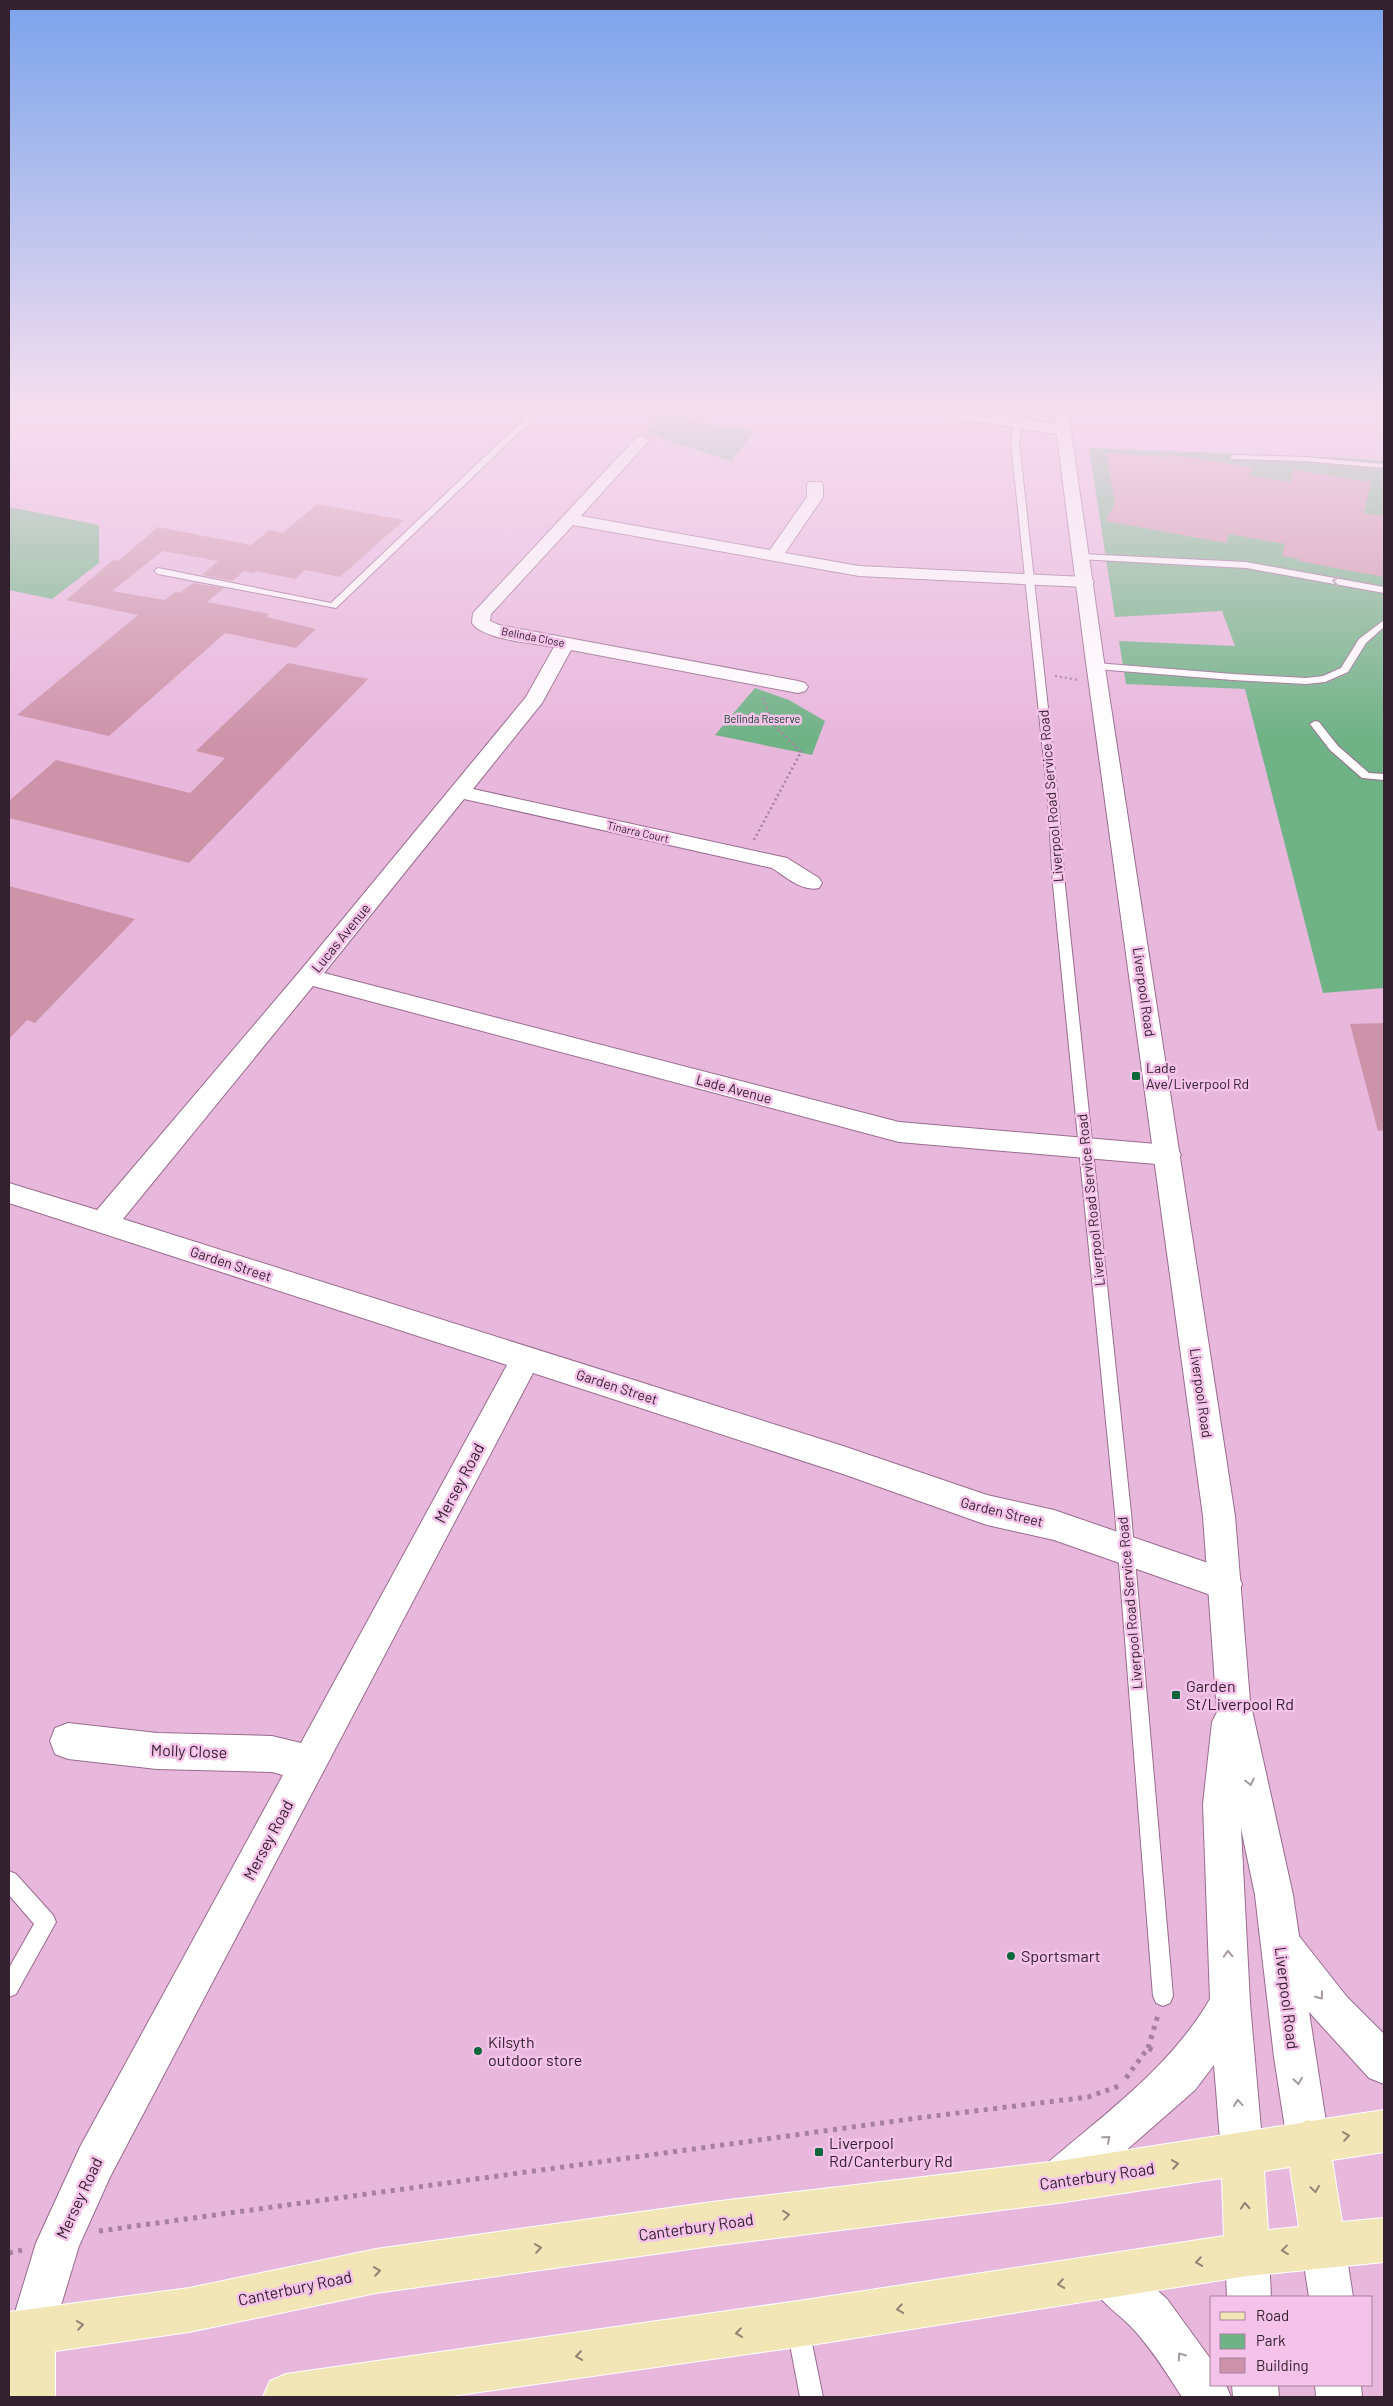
<svg xmlns="http://www.w3.org/2000/svg" width="1393" height="2406" font-family="Barlow,sans-serif">
	<rect width="100%" height="100%" fill="#e8b7dc"/>
	<g fill="#6fb286">
		<polygon points="666,404 696,404 683,420 755,431 731,461 663,439 655,434 646,432"/>
		<polygon points="1089,448 1351,458 1384,461 1384,988 1323,993 1245,689 1126,684 1119,641 1235,646 1222,611 1115,617"/>
		<polygon points="9,507 99,525 99,563 52,599 9,590"/>
		<polygon points="755,688 789,700 825,721 812,755 715,735"/>
	</g>
	<g fill="#cd93a9">
		<polygon points="1106,453 1171,457 1173,455 1252,467 1249,476 1290,482 1293,470 1371,482 1364,513 1384,516 1384,577 1298,561 1298,559 1282,556 1285,544 1229,534 1226,543 1106,521 1115,503"/>
		<polygon points="317,504 404,520 340,577 305,570 295,579 256,571 254,573 244,571 232,581 202,575 218,561 163,551 112,591 165,600 175,592 180,593 193,583 224,588 207,602 269,614 267,617 316,629 296,648 225,633 109,736 17,715 138,615 66,600 113,560 118,561 158,527 251,545 269,530 283,533"/>
		<polygon points="288,663 368,679 189,863 9,818 9,801 56,760 190,793 225,758 196,751"/>
		<polygon points="9,886 135,919 35,1023 27,1020 9,1039"/>
		<polygon points="1384,1023 1384,1130 1378,1131 1350,1024"/>
	</g>
	<g fill="none" stroke-linecap="round" stroke-linejoin="round">
		<g stroke="#996c8f" stroke-width="2">
			<g id="service">
				<polygon points="540,404 549,404 336,608 158,574 154,571 158,568 331,603"/>
				<polygon points="1011,404 1019,404 1022,423 1019,442 1058,800 1065,885 1131,1513 1173,1996 1170,2003 1163,2006 1156,2003 1153,1996 1115,1513 1053,885 1048,800 1011,442 1014,423"/>
				<polygon points="1234,455 1304,457 1384,464 1384,468 1304,461 1231,459 1231,455"/>
				<polygon points="1081,554 1246,562 1384,587 1384,593 1246,568 1078,559 1077,557"/>
				<polygon points="1384,620 1384,627 1366,643 1348,672 1325,682 1306,684 1233,680 1096,669 1091,666 1096,663 1233,674 1306,678 1323,676 1341,668 1359,639"/>
				<polygon points="1315,721 1319,722 1338,746 1369,773 1384,774 1384,780 1362,778 1330,750 1310,724"/>
				<polygon points="9,1871 16,1874 53,1915 56,1922 16,1994 9,1997 9,1968 34,1924 9,1895"/>
				<polygon points="798,2318 806,2321 809,2329 823,2397 800,2397 787,2329 790,2321"/>
			</g>
		</g>
		<g stroke="#996c8f" stroke-width="2">
			<g id="minor">
				<polygon points="884,404 922,404 1063,425 1071,430 1063,435 891,408"/>
				<polygon points="1333,404 1384,404 1384,410 1340,408"/>
				<path d="M641,436l5,2 3,3 -3,3 -65,72 189,34 37,-53v-12l2,-3h12l2,3v12l-38,56 74,13 226,11 6,1 3,4 -3,4 -6,1 -226,-11 -286,-51 -82,89 -1,7 9,4 299,56 7,2 3,4 -3,4 -7,2 -227,-43 -29,53 -69,86 314,69 32,20 3,5 -3,5c-17,4 -33,-11 -47,-20l-308,-69 -140,174 575,149 269,23 9,3 4,7 -4,7 -9,3 -269,-23 -586,-156 -190,233 720,227 144,49 67,15 183,63 5,11 -5,11 -12,5 -171,-60 -67,-15 -144,-51 -310,-101 -423,804 -31,69 -31,102 -16,7 -16,-7 -7,-16 27,-89 44,-96 203,-372 -11,-3 -115,-3 -89,-10 -13,-5 -5,-13 5,-13 13,-5 89,10 115,3 29,7 206,-378 -498,-162v-20l88,27 203,-239 226,-274 28,-50c-20,-4 -71,-7 -82,-24l1,-10 163,-175z"/>
			</g>
		</g>
		<g stroke="#996c8f" stroke-width="2">
			<g id="secondary">
				<path d="M1053,404h14l36,251 132,861 15,185 43,194 6,41 48,61 37,37v50l-15,-6 -60,-66 20,129 -6,15 -15,6 -15,-6 -6,-15 -13,-84 -19,-162 -14,-67 9,175 13,149 -6,15 -15,6 -15,-6 -6,-15 -7,-87 -19,25 -121,106 -15,6 -15,-6 -6,-15 6,-15c59,-51 126,-98 166,-167l-7,-195 9,-82 5,-10 -14,-196 -118,-861z"/>
				<polygon points="1323,2223 1339,2229 1345,2245 1353,2297 1309,2297 1301,2245 1307,2229"/>
				<polygon points="1247,2232 1263,2238 1269,2254 1271,2297 1227,2297 1225,2254 1231,2238"/>
				<path d="M1109,2255l16,6 42,38 45,62v24h14l5,12h-49c-14,-22 -29,-46 -47,-66 -18,-20 -37,-28 -48,-54l6,-16z"/>
				<polygon points="1232,2385 1278,2385 1279,2397 1233,2397"/>
				<polygon points="1315,2385 1361,2385 1362,2397 1316,2397"/>
			</g>
		</g>
		<g stroke="#fff" stroke-width="2">
			<path id="primary" d="M1384,2110v42l-52,8 10,62 42,-4v44l-137,14 -449,71 -353,50h-182l7,-16 16,-7 512,-73 426,-65 -2,-58 -164,25 -346,43 -336,47 -187,39 -134,19v46h-46v-85l180,-24 187,-39 336,-47 346,-41 243,-38 7,-3 3,1zM1290,2167l9,60 -31,3 -4,-59z"/>
		</g>
		<polyline stroke="#a6809d" stroke-width="2" stroke-dasharray="1 2.5" stroke-linecap="butt" points="661,438 677,404"/>
		<g stroke="#a6809d" stroke-width="2.5" stroke-dasharray="2 3" stroke-linecap="butt">
			<polyline points="1055,676 1078,680"/>
			<polyline points="754,840 801,752 774,725 763,698"/>
		</g>
		<g stroke="#a6809d" stroke-width="5" stroke-dasharray="4 5.5" stroke-linecap="butt">
			<polyline points="1148,2048 1158,2015"/>
			<polyline points="1126,2078 1148,2048 1157,2052"/>
			<polyline points="99,2231 918,2118 1088,2097 1119,2086"/>
			<polyline points="9,2253 22,2250"/>
		</g>
		<use href="#service" fill="#fff" fill-rule="evenodd"/>
		<use href="#minor" fill="#fff" fill-rule="evenodd"/>
		<use href="#secondary" fill="#fff" fill-rule="evenodd"/>
		<use href="#primary" fill="#f2e6b7" fill-rule="evenodd"/>
	</g>
	<defs><path id="oneway-chevron" d="M-2-3.5L2.5 0L-2 3.5" fill="none" stroke-width="1.6" stroke-linecap="round" stroke-linejoin="round" transform="scale(1.25)"/></defs>
	<g stroke="#a49ba2">
		<use href="#oneway-chevron" transform="translate(1336 581) rotate(-169)"/>
		<use href="#oneway-chevron" transform="translate(1250 1782) rotate(77)"/>
		<use href="#oneway-chevron" transform="translate(1228 1954) rotate(-93)"/>
		<use href="#oneway-chevron" transform="translate(1320 1996) rotate(52)"/>
		<use href="#oneway-chevron" transform="translate(1298 2081) rotate(81)"/>
		<use href="#oneway-chevron" transform="translate(1238 2103) rotate(-95)"/>
		<use href="#oneway-chevron" transform="translate(1107 2139) rotate(-41)"/>
		<use href="#oneway-chevron" transform="translate(1181 2356) rotate(-125)"/>
	</g>
	<g stroke="#938474">
		<use href="#oneway-chevron" transform="translate(1346 2136) rotate(-8)"/>
		<use href="#oneway-chevron" transform="translate(1175 2164) rotate(-8)"/>
		<use href="#oneway-chevron" transform="translate(1315 2189) rotate(82)"/>
		<use href="#oneway-chevron" transform="translate(1245 2206) rotate(-93)"/>
		<use href="#oneway-chevron" transform="translate(786 2215) rotate(-7)"/>
		<use href="#oneway-chevron" transform="translate(538 2248) rotate(-8)"/>
		<use href="#oneway-chevron" transform="translate(1285 2250) rotate(173)"/>
		<use href="#oneway-chevron" transform="translate(1199 2262) rotate(171)"/>
		<use href="#oneway-chevron" transform="translate(377 2271) rotate(-9)"/>
		<use href="#oneway-chevron" transform="translate(1061 2284) rotate(171)"/>
		<use href="#oneway-chevron" transform="translate(900 2309) rotate(171)"/>
		<use href="#oneway-chevron" transform="translate(80 2325) rotate(-8)"/>
		<use href="#oneway-chevron" transform="translate(739 2333) rotate(172)"/>
		<use href="#oneway-chevron" transform="translate(579 2356) rotate(172)"/>
	</g>
	<linearGradient id="sky" x2="0" y2="1"><stop stop-color="#7ba3eb"/><stop offset="0.55" stop-color="#f5dfef"/><stop offset="1" stop-color="#f5dfef" stop-opacity="0"/></linearGradient>
	<rect width="1393" height="741" fill="url(#sky)"/>
	<g fill="#0c673a" stroke="#f5c3e9" stroke-width="2">
		<rect x="1131" y="1071" width="10" height="10" rx="2.5"/>
		<rect x="1171" y="1690" width="10" height="10" rx="2.5"/>
		<circle cx="1011" cy="1956" r="5"/>
		<circle cx="478" cy="2051" r="5"/>
		<rect x="814" y="2147" width="10" height="10" rx="2.5"/>
	</g>
	<g text-anchor="middle" stroke-width="5" stroke-linejoin="round" paint-order="stroke">
		<g font-size="11" fill="#342130" stroke="#f5c3e9">
			<text transform="translate(533 637) rotate(11)" y="4">Belinda Close</text>
			<text transform="translate(638 832) rotate(13)" y="4">Tinarra Court</text>
		</g>
		<g font-size="11" fill="#0b3f23" stroke="#f5c3e9">
			<text x="762" y="723">Belinda Reserve</text>
		</g>
		<g font-size="14" fill="#342130" stroke="#f5c3e9">
			<text transform="translate(1051 796) rotate(-95)" y="5">Liverpool Road Service Road</text>
			<text transform="translate(341 938) rotate(-51)" y="5">Lucas Avenue</text>
			<text transform="translate(1144 992) rotate(82)" y="5">Liverpool Road</text>
			<text transform="translate(734 1089) rotate(15)" y="5">Lade Avenue</text>
			<text transform="translate(1091 1200) rotate(-96)" y="5">Liverpool Road Service Road</text>
			<text transform="translate(231 1264) rotate(18)" y="5">Garden Street</text>
			<text transform="translate(617 1387) rotate(18)" y="5">Garden Street</text>
			<text transform="translate(1201 1393) rotate(82)" y="5">Liverpool Road</text>
			<text transform="translate(1002 1512) rotate(14)" y="5">Garden Street</text>
			<text transform="translate(1130 1603) rotate(-95)" y="5">Liverpool Road Service Road</text>
		</g>
		<g font-size="14" fill="#342130" stroke="#f5c3e9" text-anchor="start">
			<text x="1146" y="1073">Lade<tspan x="1146" dy="16">Ave/Liverpool Rd</tspan></text>
		</g>
		<g font-size="16" fill="#342130" stroke="#f5c3e9">
			<text transform="translate(459 1483) rotate(-62)" y="6">Mersey Road</text>
			<text transform="translate(189 1751) rotate(2)" y="6">Molly Close</text>
			<text transform="translate(268 1840) rotate(-62)" y="6">Mersey Road</text>
			<text transform="translate(1287 1998) rotate(83)" y="6">Liverpool Road</text>
			<text transform="translate(1097 2176) rotate(-8)" y="6">Canterbury Road</text>
			<text transform="translate(79 2198) rotate(-65)" y="6">Mersey Road</text>
			<text transform="translate(696 2227) rotate(-8)" y="6">Canterbury Road</text>
			<text transform="translate(295 2288) rotate(-12)" y="6">Canterbury Road</text>
		</g>
		<g font-size="16" fill="#342130" stroke="#f5c3e9" text-anchor="start">
			<text x="1186" y="1692">Garden<tspan x="1186" dy="18">St/Liverpool Rd</tspan></text>
			<text x="1021" y="1962">Sportsmart</text>
			<text x="488" y="2048">Kilsyth<tspan x="488" dy="18">outdoor store</tspan></text>
			<text x="829" y="2149">Liverpool<tspan x="829" dy="18">Rd/Canterbury Rd</tspan></text>
		</g>
	</g>
	<rect width="1393" height="2406" fill="none" stroke="#342130" stroke-width="20"/>
	<rect x="1210" y="2296" width="162" height="90" fill="#f5c3e9" stroke="#a8829f"/>
	<rect x="1220" y="2312" width="25" height="8" fill="#f2e6b7" stroke="#a8829f"/>
	<text x="1256" y="2321" font-size="15" fill="#342130">Road</text>
	<rect x="1220" y="2334" width="25" height="15" fill="#6fb286" stroke="#a8829f"/>
	<text x="1256" y="2346" font-size="15" fill="#342130">Park</text>
	<rect x="1220" y="2358" width="25" height="15" fill="#cd93a9" stroke="#a8829f"/>
	<text x="1256" y="2371" font-size="15" fill="#342130">Building</text>
</svg>
